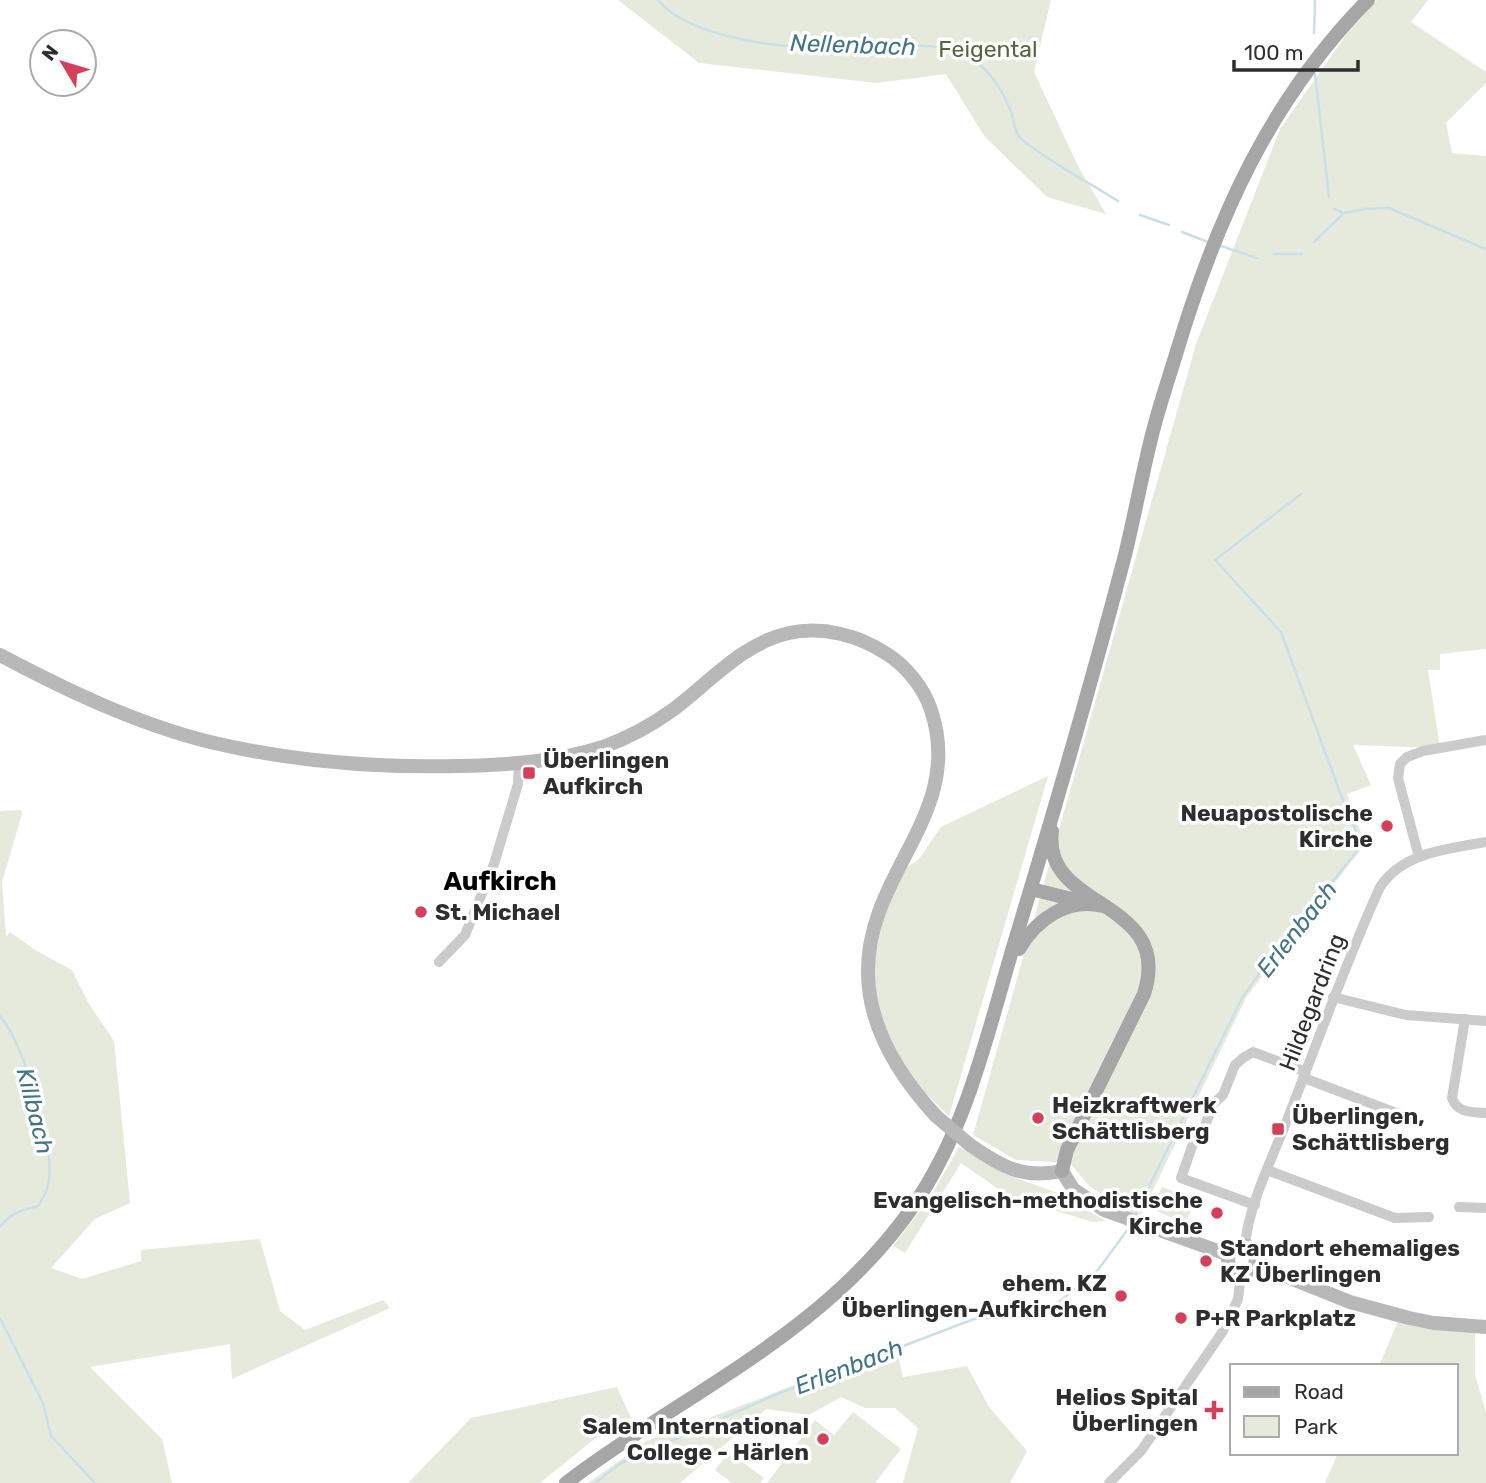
<svg xmlns="http://www.w3.org/2000/svg" width="1486" height="1483" font-family="Rubik,sans-serif">
	<rect width="100%" height="100%" fill="#fff"/>
	<g fill="#e5eadd">
		<polygon points="618,0 1051,0 1034,72 1078,166 1106,214 1047,197 985,137 946,74 877,83 699,63"/>
		<polygon points="1377,0 1428,0 1411,22 1486,72 1486,83 1446,123 1452,153 1486,156 1486,649 1440,654 1440,670 1428,670 1440,748 1353,745 1371,785 1347,794 1365,844 1247,996 1140,1217 1090,1187 1070,1163 1016,1160 973,1135 1196,344 1280,129 1346,35"/>
		<polygon points="1048,776 949,1116 915,1083 898,1057 884,1024 876,999 873,967 885,911 906,868 919,859 941,827"/>
		<polygon points="21,810 22,814 2,882 6,937 10,932 35,950 72,970 89,1004 114,1041 130,1203 95,1219 51,1268 82,1279 141,1261 141,1250 260,1239 280,1311 305,1330 383,1300 390,1308 232,1379 230,1344 90,1367 162,1439 172,1483 0,1483 0,811"/>
		<polygon points="959,1147 1005,1174 1055,1192 1106,1221 1093,1222 1010,1197 961,1163 905,1253 893,1246 930,1198"/>
		<polygon points="1162,1187 1195,1199 1186,1223 1151,1209"/>
		<polygon points="1398,1321 1413,1326 1475,1333 1475,1374 1486,1413 1486,1483 1325,1483 1338,1453 1456,1453 1456,1366 1379,1366"/>
		<polygon points="895,1344 903,1377 967,1366 989,1407 1027,1451 1010,1483 903,1483 918,1428 895,1408 865,1408 841,1397 809,1415 766,1409 680,1483 588,1483 647,1441 764,1397"/>
		<polygon points="617,1387 631,1418 592,1441 540,1483 408,1483 471,1418"/>
		<polygon points="853,1412 901,1449 875,1483 767,1483 815,1420 834,1435"/>
		<polygon points="729,1452 764,1478 760,1483 732,1483 715,1470"/>
	</g>
	<g fill="none" stroke-linecap="round" stroke-linejoin="round">
		<g stroke="#cbdfe8" stroke-width="2.5">
			<path d="M658,0c31,38 123,48 170,48 40,1 83,-8 123,2 31,8 49,33 60,62 3,8 4,19 8,25 3,4 9,7 13,10 27,20 57,36 86,54"/>
			<polyline points="1314,33 1315,0"/>
			<polyline points="1315,74 1329,197"/>
			<polyline points="1334,209 1344,213"/>
			<polyline points="1140,215 1169,225"/>
			<polyline points="1182,232 1208,242"/>
			<polyline points="1314,242 1344,213 1364,209 1389,208 1486,249"/>
			<polyline points="1218,245 1257,258"/>
			<polyline points="1275,254 1302,254"/>
			<path d="M0,1016c5,7 11,15 14,23 16,32 42,113 34,147 -2,7 -6,14 -10,20 -15,4 -29,7 -38,21"/>
			<polyline points="1135,1215 1242,998 1269,960 1362,845 1339,790 1281,632 1215,560 1301,494"/>
			<polyline points="0,1318 43,1403 51,1436 95,1483"/>
			<polyline points="595,1483 621,1463 777,1394 974,1319 1032,1315 1059,1302 1098,1270 1128,1229"/>
		</g>
		<g stroke="#cbcbcb" stroke-width="10">
			<polyline points="1419,857 1398,778 1400,764 1407,757 1423,751 1486,740"/>
			<polyline points="439,962 465,935 494,864 518,784 519,763"/>
			<polyline points="1333,997 1406,1015 1486,1021"/>
			<path d="M1465,1019l-13,79c5,15 19,14 34,15"/>
			<polyline points="1304,1078 1404,1116"/>
			<polyline points="1267,1170 1395,1218 1429,1217"/>
			<polyline points="1255,1205 1181,1178 1194,1141 1202,1134 1213,1104 1223,1095 1235,1065 1243,1058 1253,1052 1306,1072"/>
			<polyline points="1459,1207 1486,1208"/>
			<path d="M1245,1245c4,-42 29,-90 44,-130 30,-77 57,-153 91,-228 23,-35 68,-38 106,-45"/>
			<polyline points="1109,1483 1141,1451 1223,1331 1238,1299 1241,1273"/>
		</g>
		<g stroke="#b8b8b8" stroke-width="14">
			<path d="M0,655c66,35 137,69 210,87 80,19 166,26 248,24 49,-1 98,-4 145,-19 25,-9 49,-22 71,-38 36,-27 69,-66 115,-76 34,-7 69,2 98,21 19,12 37,34 44,56 35,104 -65,162 -63,264 1,55 32,103 68,142"/>
			<path d="M970,1145c32,22 52,34 92,26l11,18 31,21 125,45"/>
			<circle cx="1242" cy="1259" r="14"/>
			<polyline points="1255,1264 1350,1302 1409,1318 1434,1323 1486,1327"/>
		</g>
		<g stroke="#a6a6a6" stroke-width="14">
			<path d="M1052,831c-11,80 123,67 92,163l-77,156 -5,21"/>
			<polyline points="1031,889 1084,902"/>
			<path d="M1019,949c17,-29 48,-52 84,-43"/>
			<path d="M566,1483c121,-92 259,-149 348,-278 54,-79 73,-171 100,-261 39,-129 77,-259 111,-389 9,-37 16,-75 25,-112 7,-31 18,-62 27,-92 40,-133 93,-252 191,-351"/>
		</g>
		<polyline stroke="#b8b8b8" stroke-width="14" points="936,1116 970,1145"/>
	</g>
	<g fill="#d44059" stroke="#fff" stroke-width="2.5">
		<rect x="522" y="766" width="14" height="14" rx="3.5"/>
		<circle cx="1387" cy="826" r="7"/>
		<circle cx="421" cy="912" r="7"/>
		<circle cx="1038" cy="1118" r="7"/>
		<rect x="1271" y="1122" width="14" height="14" rx="3.5"/>
		<circle cx="1217" cy="1213" r="7"/>
		<circle cx="1206" cy="1261" r="7"/>
		<circle cx="1121" cy="1296" r="7"/>
		<circle cx="1181" cy="1318" r="7"/>
		<path d="M1210.5 1399.5h7v7h7v7h-7v7h-7v-7h-7v-7h7z"/>
		<circle cx="823" cy="1439" r="7"/>
	</g>
	<g text-anchor="middle" stroke-width="7" stroke-linejoin="round" paint-order="stroke">
		<g font-size="23" fill="#556540" stroke="#fff">
			<text x="988" y="57">Feigental</text>
		</g>
		<g font-size="23" font-weight="bold" fill="#2e2e2e" stroke="#fff" text-anchor="start">
			<text x="543" y="768">Überlingen<tspan x="543" dy="26">Aufkirch</tspan></text>
			<text x="1373" y="821" text-anchor="end">Neuapostolische<tspan x="1373" dy="26">Kirche</tspan></text>
			<text x="435" y="920">St. Michael</text>
			<text x="1052" y="1113">Heizkraftwerk<tspan x="1052" dy="26">Schättlisberg</tspan></text>
			<text x="1292" y="1124">Überlingen,<tspan x="1292" dy="26">Schättlisberg</tspan></text>
			<text x="1203" y="1208" text-anchor="end">Evangelisch-methodistische<tspan x="1203" dy="26">Kirche</tspan></text>
			<text x="1220" y="1256">Standort ehemaliges<tspan x="1220" dy="26">KZ Überlingen</tspan></text>
			<text x="1107" y="1291" text-anchor="end">ehem. KZ<tspan x="1107" dy="26">Überlingen-Aufkirchen</tspan></text>
			<text x="1195" y="1326">P+R Parkplatz</text>
			<text x="1198" y="1405" text-anchor="end">Helios Spital<tspan x="1198" dy="26">Überlingen</tspan></text>
			<text x="809" y="1434" text-anchor="end">Salem International<tspan x="809" dy="26">College - Härlen</tspan></text>
		</g>
		<g font-size="23" fill="#2e2e2e" stroke="#fff">
			<text transform="translate(1312 1002) rotate(-69)" y="8">Hildegardring</text>
		</g>
		<g font-size="24" font-style="italic" fill="#447488" stroke="#fff">
			<text transform="translate(853 45) rotate(2)" y="8">Nellenbach</text>
			<text transform="translate(1297 929) rotate(-52)" y="8">Erlenbach</text>
			<text transform="translate(35 1111) rotate(76)" y="8">Killbach</text>
			<text transform="translate(849 1367) rotate(-21)" y="8">Erlenbach</text>
		</g>
		<g font-size="26" font-weight="bold" fill="#000" stroke="#fff">
			<text x="500" y="890">Aufkirch</text>
		</g>
	</g>
	<rect x="1230" y="1364" width="228" height="91" fill="#ffffff" stroke="#ababab" stroke-width="2"/>
	<rect x="1244" y="1387" width="35" height="10" fill="#a6a6a6" stroke="#ababab" stroke-width="2"/>
	<text x="1294" y="1399" font-size="21" fill="#2e2e2e">Road</text>
	<rect x="1244" y="1416" width="35" height="21" fill="#e5eadd" stroke="#ababab" stroke-width="2"/>
	<text x="1294" y="1434" font-size="21" fill="#2e2e2e">Park</text>
	<g transform="translate(63 63) rotate(308)"><circle r="33" fill="#ffffff" stroke="#ababab" stroke-width="2"/>
	<path d="M0-5L12 26L0 18L-12 26Z" fill="#d44059"/>
	<text y="-10" font-size="19" font-weight="bold" text-anchor="middle" fill="#2e2e2e">N</text>
	</g>
	<path d="M1234 60v10h124v-10" fill="none" stroke="#2e2e2e" stroke-width="3.5"/>
	<text x="1244" y="60" font-size="21" fill="#2e2e2e" stroke="#ffffff" stroke-width="5" paint-order="stroke">100 m</text>
</svg>
